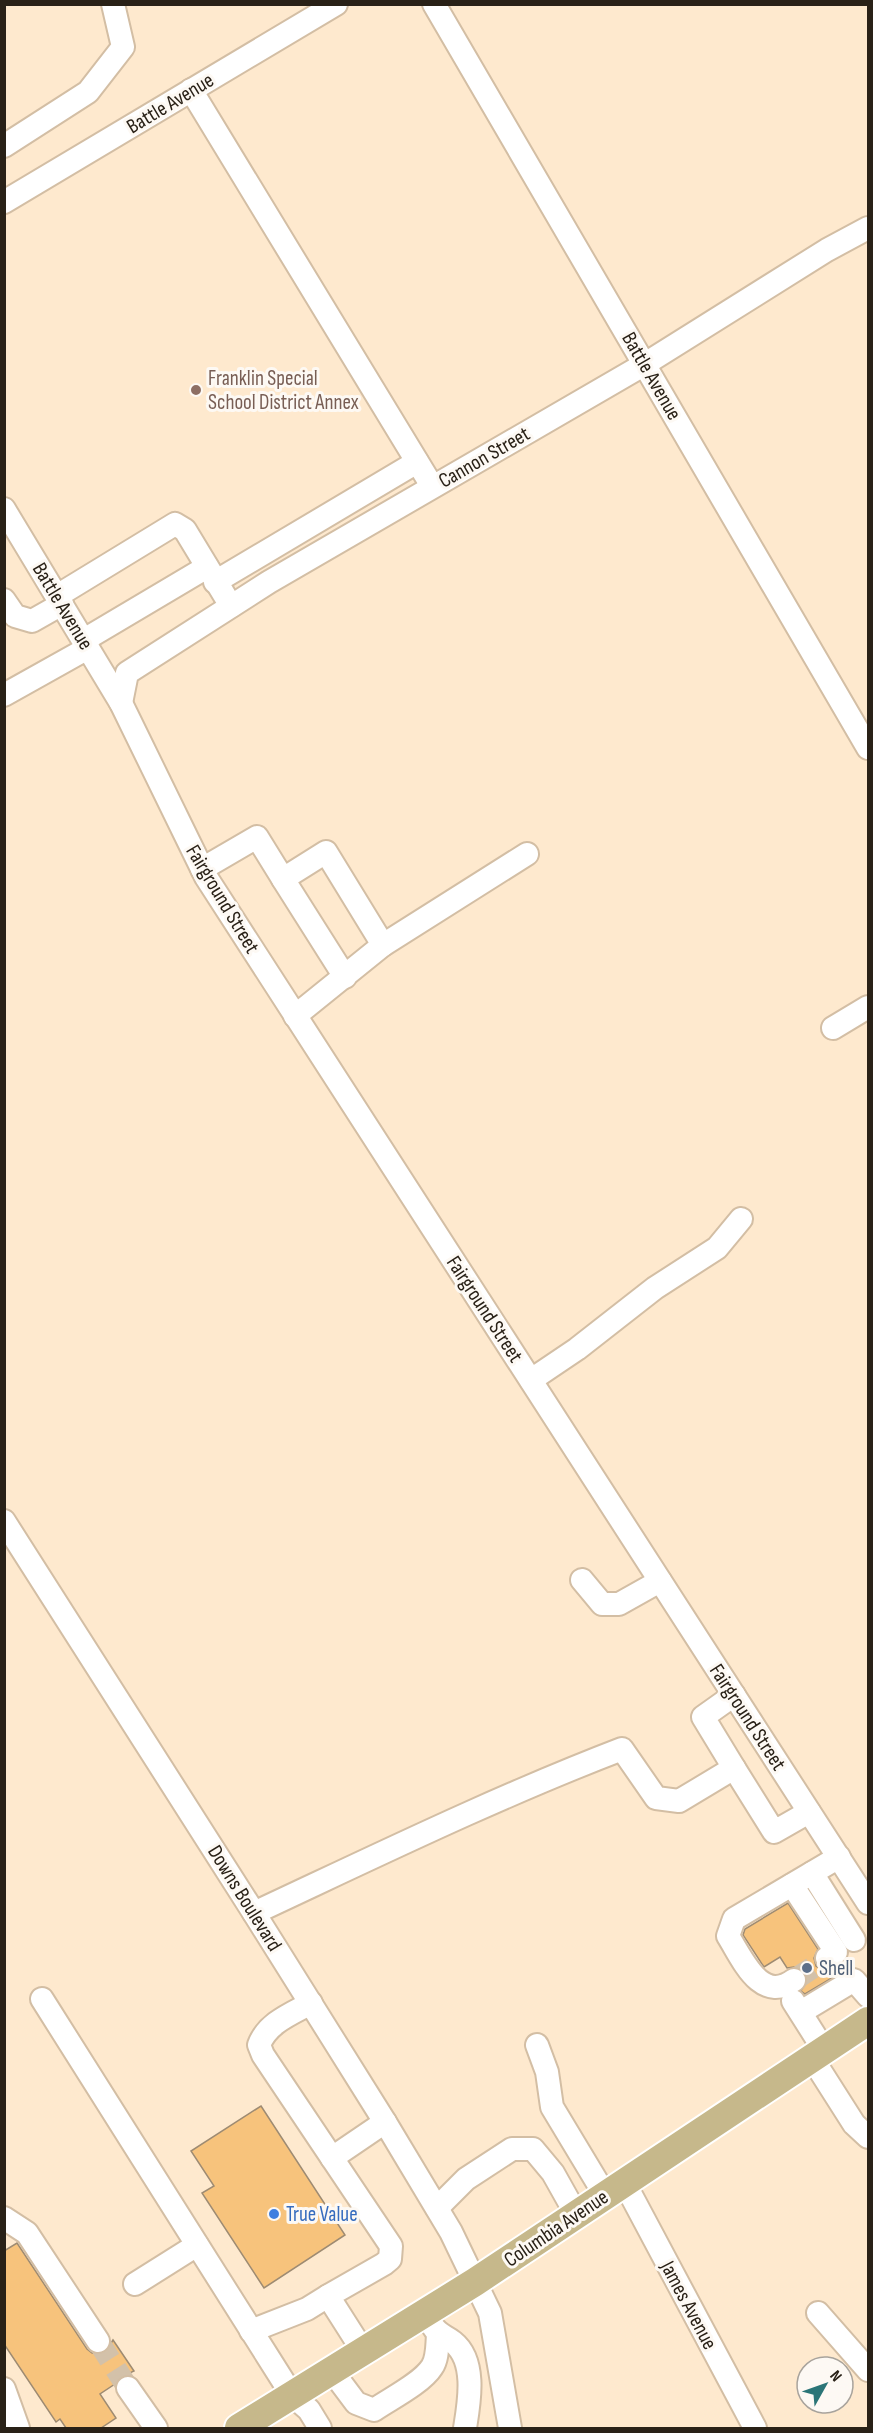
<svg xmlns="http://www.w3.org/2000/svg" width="873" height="2433" font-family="'Sofia Sans Condensed',sans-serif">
	<rect width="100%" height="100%" fill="#fee9ce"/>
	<g fill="#f7c37c" stroke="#9e8b72" stroke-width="1.5">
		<polygon points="788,1903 818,1949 814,1958 816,1966 822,1970 834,1970 837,1975 805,1994 801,1991 807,1980 802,1969 794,1967 787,1968 780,1957 764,1967 743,1935 745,1929"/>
		<polygon points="261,2106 345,2235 264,2288 202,2193 214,2186 191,2151"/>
		<polygon points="17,2243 87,2349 92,2353 105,2353 113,2340 134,2371 121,2377 115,2384 100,2394 116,2418 101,2428 66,2428 60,2419 56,2422 4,2344 4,2251"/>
	</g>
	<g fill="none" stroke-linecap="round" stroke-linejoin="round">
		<g stroke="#d3c1a9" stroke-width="22" stroke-dasharray="22 11" stroke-linecap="butt">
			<polyline points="794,1980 827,1958"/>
			<polyline points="98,2341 128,2388"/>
		</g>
		<g stroke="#d3bea4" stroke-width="26">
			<g id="minor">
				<polyline points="434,4 868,748"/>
				<polyline points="191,90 432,486"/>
				<polyline points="4,146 88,92 123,47 113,4"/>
				<polyline points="4,202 336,4"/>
				<polyline points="4,509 121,703 206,877 868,1903"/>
				<polyline points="215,582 417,462"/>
				<polyline points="57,596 175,524 185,530 231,606"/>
				<polyline points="4,600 15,616 32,621 62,604"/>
				<polyline points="84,640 207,567"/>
				<polyline points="4,695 88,648"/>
				<polyline points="121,703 127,673 269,582 645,364 827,250 868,228"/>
				<polyline points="202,869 257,837 283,879 326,852 383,945"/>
				<polyline points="283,879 345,977"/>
				<polyline points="295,1016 383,945 527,854"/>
				<polyline points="833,1028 868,1007"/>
				<polyline points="531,1380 577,1349 655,1288 717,1248 741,1219"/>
				<polyline points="4,1521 254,1913 385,2122 451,2232 490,2313 510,2428"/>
				<polyline points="582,1580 602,1604 619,1604 660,1581"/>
				<polyline points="734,1768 774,1832 809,1812"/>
				<polyline points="812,1873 854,1940"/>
				<polyline points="792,1885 836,1952 827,1958"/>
				<path d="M254,1913c122,-57 243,-116 368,-164l34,49 23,3 55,-33 -31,-51 31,-22"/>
				<path d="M794,1980c-33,24 -51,-20 -66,-44l6,-17 105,-62"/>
				<polyline points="42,1999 292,2395 309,2410 320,2428"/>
				<polyline points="793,2001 824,2050"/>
				<path d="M311,2003c-20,11 -44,20 -52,42l4,10 128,191 -1,13 -6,5 -56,32 35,55"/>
				<polyline points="801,2012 854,1980 868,1996"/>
				<polyline points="537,2045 547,2072 552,2107 605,2195"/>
				<polyline points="812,2058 854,2124 868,2137"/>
				<polyline points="332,2158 385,2122"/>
				<polyline points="624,2182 755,2428"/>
				<polyline points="437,2208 466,2179 512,2149 533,2149 553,2173 576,2214"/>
				<polyline points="4,2218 27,2233 98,2341"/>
				<polyline points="135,2284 197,2245"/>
				<polyline points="818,2313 868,2370"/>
				<path d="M432,2325c6,10 12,10 21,17 24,19 16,61 12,86"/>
				<polyline points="251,2331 307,2309 328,2296"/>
				<path d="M332,2371l24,32 18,7c16,-11 48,-27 58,-43 6,-9 5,-22 6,-32"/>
				<polyline points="128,2388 156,2428"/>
				<polyline points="4,2389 18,2428"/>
			</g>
		</g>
		<g stroke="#fff" stroke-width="32">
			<polyline id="major" points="239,2428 475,2282 868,2021"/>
		</g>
		<use href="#minor" stroke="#fff" stroke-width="22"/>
		<use href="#major" stroke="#c6b88b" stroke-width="28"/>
	</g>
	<circle fill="#8d6e63" stroke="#fdf9f4" stroke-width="2" cx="196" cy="390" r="6"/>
	<circle fill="#5c6f8a" stroke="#fdf9f4" stroke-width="2" cx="807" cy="1968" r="6"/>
	<circle fill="#3f7fe0" stroke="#fdf9f4" stroke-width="2" cx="274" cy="2214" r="6"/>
	<g text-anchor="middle" stroke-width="6" stroke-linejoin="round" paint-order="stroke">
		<g font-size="21" fill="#292117" stroke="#fdf9f4">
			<text transform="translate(170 103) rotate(-31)" y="7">Battle Avenue</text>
			<text transform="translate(652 376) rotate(60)" y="7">Battle Avenue</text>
			<text transform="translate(484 457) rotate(-30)" y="7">Cannon Street</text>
			<text transform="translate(63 606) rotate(59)" y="7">Battle Avenue</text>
			<text transform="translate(223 899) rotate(59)" y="7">Fairground Street</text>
			<text transform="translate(485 1309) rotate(57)" y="7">Fairground Street</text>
			<text transform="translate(748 1717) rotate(57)" y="7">Fairground Street</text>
			<text transform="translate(245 1898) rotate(58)" y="7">Downs Boulevard</text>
			<text transform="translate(556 2228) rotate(-34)" y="7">Columbia Avenue</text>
			<text transform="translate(689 2305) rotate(62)" y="7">James Avenue</text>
		</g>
		<g font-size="21" fill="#785e54" stroke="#fdf9f4" text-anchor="start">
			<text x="208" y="385">Franklin Special<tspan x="208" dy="24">School District Annex</tspan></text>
		</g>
		<g font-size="21" fill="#4e5e75" stroke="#fdf9f4" text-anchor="start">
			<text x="819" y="1975">Shell</text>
		</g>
		<g font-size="21" fill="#366cbe" stroke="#fdf9f4" text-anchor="start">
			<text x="286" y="2221">True Value</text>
		</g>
	</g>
	<rect width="873" height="2433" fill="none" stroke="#292117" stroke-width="12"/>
	<g transform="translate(825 2385) rotate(50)"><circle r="28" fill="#fdf9f4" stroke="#a8a39c" stroke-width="1.5"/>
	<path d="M0-4.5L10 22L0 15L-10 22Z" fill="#2b7577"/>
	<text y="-9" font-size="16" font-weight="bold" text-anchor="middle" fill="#292117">N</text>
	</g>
</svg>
